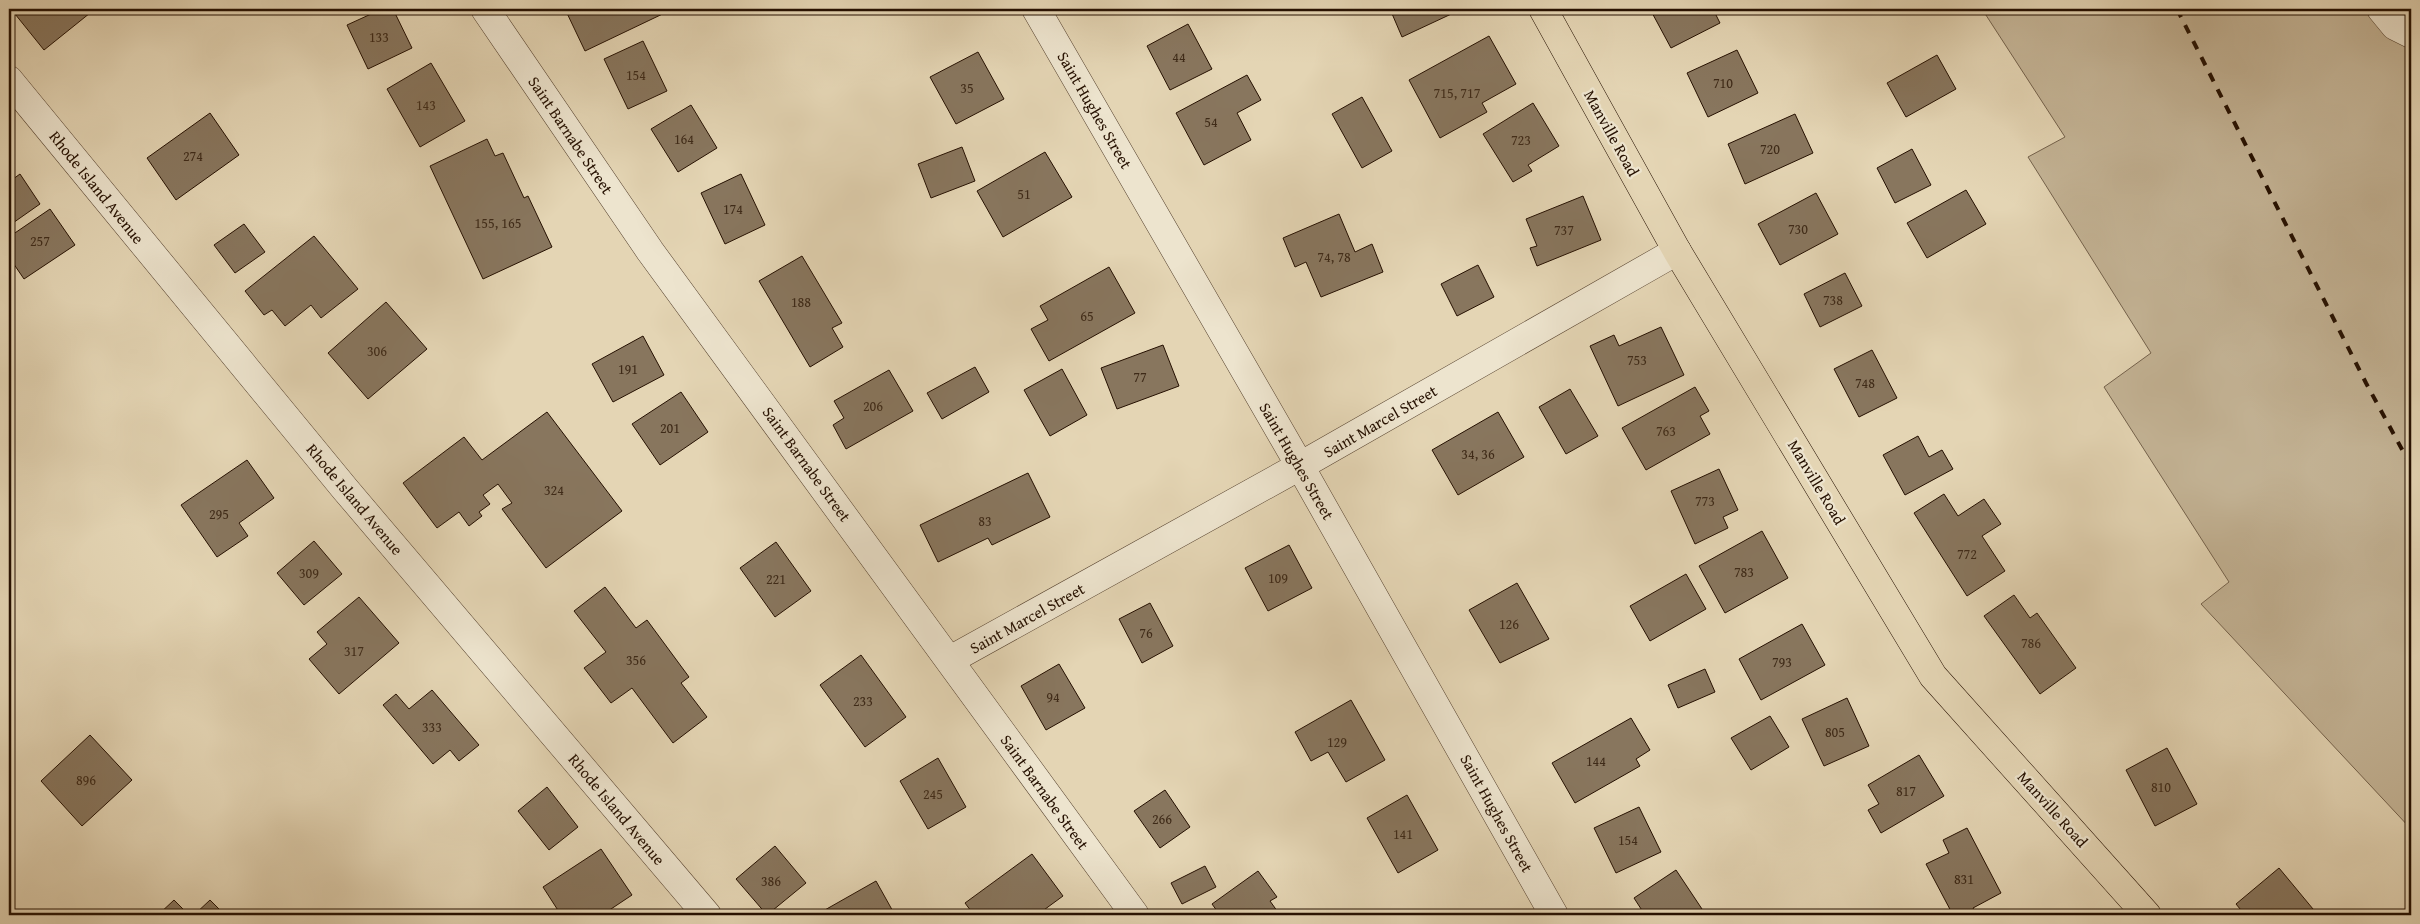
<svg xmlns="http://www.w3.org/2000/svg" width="2420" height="924" font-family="'Gentium Book Plus',serif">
	<rect width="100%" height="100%" fill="#e4d5b4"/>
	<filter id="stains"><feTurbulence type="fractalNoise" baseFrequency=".004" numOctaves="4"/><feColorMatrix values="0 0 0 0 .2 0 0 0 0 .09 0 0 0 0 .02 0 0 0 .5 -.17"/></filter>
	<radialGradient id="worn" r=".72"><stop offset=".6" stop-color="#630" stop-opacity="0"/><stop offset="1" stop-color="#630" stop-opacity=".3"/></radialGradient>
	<polygon fill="#c4b496" stroke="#74624c" points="1982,9 2411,9 2411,829 2201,604 2229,582 2104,387 2151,353 2028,157 2065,137"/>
	<g fill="#88765e" stroke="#251001">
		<polygon points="11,9 95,9 44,50"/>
		<polygon points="382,9 393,9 412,48 368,69 347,25"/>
		<polygon points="565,9 673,9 585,51"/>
		<polygon points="1390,9 1462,9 1402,37"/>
		<polygon points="1650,9 1713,9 1720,23 1671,48"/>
		<polygon points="1188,24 1212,69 1170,90 1147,46"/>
		<polygon points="1489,36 1516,84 1482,103 1487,112 1440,138 1409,80"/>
		<polygon points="643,41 667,91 628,109 604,59"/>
		<polygon points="1737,50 1758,93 1708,117 1687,73"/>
		<polygon points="978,52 1004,99 956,124 930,77"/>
		<polygon points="1937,55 1956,89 1906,117 1887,83"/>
		<polygon points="431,63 465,121 420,147 387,89"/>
		<polygon points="1247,75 1261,100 1237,113 1251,140 1204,165 1176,113"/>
		<polygon points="1362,97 1392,151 1362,168 1332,114"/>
		<polygon points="1533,103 1559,146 1528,165 1532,171 1513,182 1483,134"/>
		<polygon points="691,105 717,148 678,172 651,129"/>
		<polygon points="210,113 239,155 176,200 147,158"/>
		<polygon points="1795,114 1813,153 1745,184 1728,144"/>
		<polygon points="487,139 495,156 503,153 524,198 528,196 552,247 483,279 430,166"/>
		<polygon points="962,147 975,181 931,198 918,164"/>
		<polygon points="1912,149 1931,185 1895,203 1877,168"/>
		<polygon points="1045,152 1072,197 1003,237 977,191"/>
		<polygon points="20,174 40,204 10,225 9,182"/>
		<polygon points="741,174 765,225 725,244 701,193"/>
		<polygon points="1966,190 1986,224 1927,258 1907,223"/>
		<polygon points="1816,193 1838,234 1780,265 1758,224"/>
		<polygon points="1583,196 1601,240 1537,266 1530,248 1537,246 1526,219"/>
		<polygon points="50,209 75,245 24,279 9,257 9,237"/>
		<polygon points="1339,214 1355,252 1372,244 1383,272 1321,297 1306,262 1295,267 1283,238"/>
		<polygon points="244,224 265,252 235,273 214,245"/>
		<polygon points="314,236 358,289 321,318 311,305 285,326 272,310 264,315 245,291"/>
		<polygon points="802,256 842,323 832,328 843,347 810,367 759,281"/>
		<polygon points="1478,265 1494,297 1457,316 1441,284"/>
		<polygon points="1109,267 1135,313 1049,361 1031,329 1048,320 1040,306"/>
		<polygon points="1845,273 1862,306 1820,327 1804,294"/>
		<polygon points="386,302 427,349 368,399 328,353"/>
		<polygon points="1661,327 1684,375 1618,406 1590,346 1614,335 1619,346"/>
		<polygon points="643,336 664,375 613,402 592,364"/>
		<polygon points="1163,345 1179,386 1117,409 1101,368"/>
		<polygon points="1872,350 1897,398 1859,417 1834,369"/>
		<polygon points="975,367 989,392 942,419 927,393"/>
		<polygon points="1062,369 1087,415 1050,436 1024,390"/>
		<polygon points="889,370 913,411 846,449 833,425 844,418 834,401"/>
		<polygon points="1695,387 1709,411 1700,416 1710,434 1646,470 1622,428"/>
		<polygon points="1570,389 1598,436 1566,454 1539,407"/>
		<polygon points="681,392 708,432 660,465 632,424"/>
		<polygon points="547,412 622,511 546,568 502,509 512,503 498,484 483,495 490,504 479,512 482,516 469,526 459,512 437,528 403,483 464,437 482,460"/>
		<polygon points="1498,412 1524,457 1458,495 1432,450"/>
		<polygon points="1918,436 1929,457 1942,450 1953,469 1905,495 1883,455"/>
		<polygon points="247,460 274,498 239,523 248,536 217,557 181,505"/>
		<polygon points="1719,469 1738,510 1723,517 1728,528 1695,544 1671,491"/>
		<polygon points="1028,473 1050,517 992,545 988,538 938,562 920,525"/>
		<polygon points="1944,494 1958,516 1984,499 2001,524 1982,536 2005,571 1967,596 1914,513"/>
		<polygon points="1762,531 1788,578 1725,613 1699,566"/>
		<polygon points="314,541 342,574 304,605 277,573"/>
		<polygon points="776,542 811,591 775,617 740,568"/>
		<polygon points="1289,545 1312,588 1268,611 1245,568"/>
		<polygon points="1686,574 1706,609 1650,641 1630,606"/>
		<polygon points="1517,583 1549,639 1500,663 1469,610"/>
		<polygon points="605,587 636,628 647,620 689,677 681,683 707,717 673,743 632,688 611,703 584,668 606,652 574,611"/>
		<polygon points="2014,595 2030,618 2037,613 2076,668 2040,694 1984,616"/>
		<polygon points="359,597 399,643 339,694 309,659 327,644 317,632"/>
		<polygon points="1150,603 1173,646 1142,663 1119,619"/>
		<polygon points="1802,624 1825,665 1761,700 1739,659"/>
		<polygon points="861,655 906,717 865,747 820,685"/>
		<polygon points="1059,664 1085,708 1046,730 1021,686"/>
		<polygon points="1705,669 1715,692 1678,708 1668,685"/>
		<polygon points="432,690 479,745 459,761 450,750 433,764 383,705 396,694 409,709"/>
		<polygon points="1847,698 1869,746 1824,766 1802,719"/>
		<polygon points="1351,700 1385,760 1346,782 1328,752 1311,761 1295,732"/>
		<polygon points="1770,716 1789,747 1751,770 1731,738"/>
		<polygon points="1631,718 1650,750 1636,759 1640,766 1575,803 1552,763"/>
		<polygon points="90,735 132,780 82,826 41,781"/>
		<polygon points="2167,748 2197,804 2155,826 2126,770"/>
		<polygon points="1919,755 1944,796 1881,833 1868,810 1879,804 1868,785"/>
		<polygon points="938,758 966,807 928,829 900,781"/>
		<polygon points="547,787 578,827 549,850 518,811"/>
		<polygon points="1165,790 1190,827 1160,848 1134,811"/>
		<polygon points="1407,795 1438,850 1398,873 1367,818"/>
		<polygon points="1639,807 1661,852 1616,873 1594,828"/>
		<polygon points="1967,828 2001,893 1973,908 1977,915 1953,915 1926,864 1949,853 1943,840"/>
		<polygon points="775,846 806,883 767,915 736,879"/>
		<polygon points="601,849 632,895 602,915 561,915 543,887"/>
		<polygon points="1032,854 1063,896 1037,915 974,915 965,903"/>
		<polygon points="1205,866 1216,887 1182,904 1171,883"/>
		<polygon points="2279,868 2318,915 2245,915 2236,904"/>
		<polygon points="1676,870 1706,915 1645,915 1634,898"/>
		<polygon points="1258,871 1277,897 1270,901 1280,915 1220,915 1212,904"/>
		<polygon points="876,881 895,915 816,915"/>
		<polygon points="174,900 189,915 158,915"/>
		<polygon points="210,900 225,915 194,915"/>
	</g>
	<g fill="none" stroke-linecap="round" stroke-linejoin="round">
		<g stroke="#55412e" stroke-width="29">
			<g id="minor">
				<polyline points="485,9 650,251 1135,915"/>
				<polyline points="1036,9 1300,466 1554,915"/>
				<polyline points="2381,9 2395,26 2411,34"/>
				<polyline points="9,80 345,489 707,915"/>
				<polyline points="950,660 1300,466 1677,251"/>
			</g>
		</g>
		<g stroke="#251001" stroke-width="29">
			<polyline id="major" points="1543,9 1677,251 1933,676 2147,915"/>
		</g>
		<use href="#minor" stroke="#ede4ce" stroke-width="28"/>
		<use href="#major" stroke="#e4d5b4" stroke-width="28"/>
		<polyline stroke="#251001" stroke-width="4" stroke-dasharray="9 9" stroke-linecap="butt" points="2177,9 2366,383 2411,466"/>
	</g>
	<g text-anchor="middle" stroke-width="4.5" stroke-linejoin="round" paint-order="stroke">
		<g font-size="14" fill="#3e2a18">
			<text x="379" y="42">133</text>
			<text x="1179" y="62">44</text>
			<text x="636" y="80">154</text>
			<text x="1723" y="88">710</text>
			<text x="967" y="93">35</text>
			<text x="1457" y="98">715, 717</text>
			<text x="426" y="110">143</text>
			<text x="1211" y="127">54</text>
			<text x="684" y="144">164</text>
			<text x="1521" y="145">723</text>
			<text x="1770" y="154">720</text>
			<text x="193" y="161">274</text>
			<text x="1024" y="199">51</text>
			<text x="733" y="214">174</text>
			<text x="498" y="228">155, 165</text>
			<text x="1798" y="234">730</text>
			<text x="1564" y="235">737</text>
			<text x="40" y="246">257</text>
			<text x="1334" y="262">74, 78</text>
			<text x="1833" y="305">738</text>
			<text x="801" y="307">188</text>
			<text x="1087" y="321">65</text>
			<text x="377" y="356">306</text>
			<text x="1637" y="365">753</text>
			<text x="628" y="374">191</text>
			<text x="1140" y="382">77</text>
			<text x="1865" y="388">748</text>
			<text x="873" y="411">206</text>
			<text x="670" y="433">201</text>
			<text x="1666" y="436">763</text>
			<text x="1478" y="459">34, 36</text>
			<text x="554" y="495">324</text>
			<text x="1705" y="506">773</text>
			<text x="219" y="519">295</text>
			<text x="985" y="526">83</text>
			<text x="1967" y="559">772</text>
			<text x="1744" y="577">783</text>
			<text x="309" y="578">309</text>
			<text x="1278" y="583">109</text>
			<text x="776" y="584">221</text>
			<text x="1509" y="629">126</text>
			<text x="1146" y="638">76</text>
			<text x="2031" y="648">786</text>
			<text x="354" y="656">317</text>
			<text x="636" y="665">356</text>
			<text x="1782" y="667">793</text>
			<text x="1053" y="702">94</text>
			<text x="863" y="706">233</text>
			<text x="432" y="732">333</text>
			<text x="1835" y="737">805</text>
			<text x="1337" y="747">129</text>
			<text x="1596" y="766">144</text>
			<text x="86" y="785">896</text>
			<text x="2161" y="792">810</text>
			<text x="1906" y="796">817</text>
			<text x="933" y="799">245</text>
			<text x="1162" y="824">266</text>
			<text x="1403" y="839">141</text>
			<text x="1628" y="845">154</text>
			<text x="1964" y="884">831</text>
			<text x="771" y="886">386</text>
		</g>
		<g font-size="16" fill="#251001" stroke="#ede4ce">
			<text transform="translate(1095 110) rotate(60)" y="6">Saint Hughes Street</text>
			<text transform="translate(1612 133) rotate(61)" y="6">Manville Road</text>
			<text transform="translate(571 135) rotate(56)" y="6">Saint Barnabe Street</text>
			<text transform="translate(97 187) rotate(51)" y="6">Rhode Island Avenue</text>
			<text transform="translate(1380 421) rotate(-30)" y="6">Saint Marcel Street</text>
			<text transform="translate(1297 461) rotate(60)" y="6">Saint Hughes Street</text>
			<text transform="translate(807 464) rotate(54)" y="6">Saint Barnabe Street</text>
			<text transform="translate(1817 482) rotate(59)" y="6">Manville Road</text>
			<text transform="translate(355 499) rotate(50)" y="6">Rhode Island Avenue</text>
			<text transform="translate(1027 618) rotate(-29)" y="6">Saint Marcel Street</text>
			<text transform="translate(1045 792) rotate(54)" y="6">Saint Barnabe Street</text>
			<text transform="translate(617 809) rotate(50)" y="6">Rhode Island Avenue</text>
			<text transform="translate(2053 809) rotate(48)" y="6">Manville Road</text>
			<text transform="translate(1497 813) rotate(61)" y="6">Saint Hughes Street</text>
		</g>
	</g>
	<rect width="2420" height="924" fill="none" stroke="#e4d5b4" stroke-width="30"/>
	<rect x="10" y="10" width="2400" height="904" fill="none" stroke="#251001" stroke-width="2.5"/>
	<rect x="15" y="15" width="2390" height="894" fill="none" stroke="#251001"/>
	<rect width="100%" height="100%" filter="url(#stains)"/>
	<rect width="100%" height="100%" fill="url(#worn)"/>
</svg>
